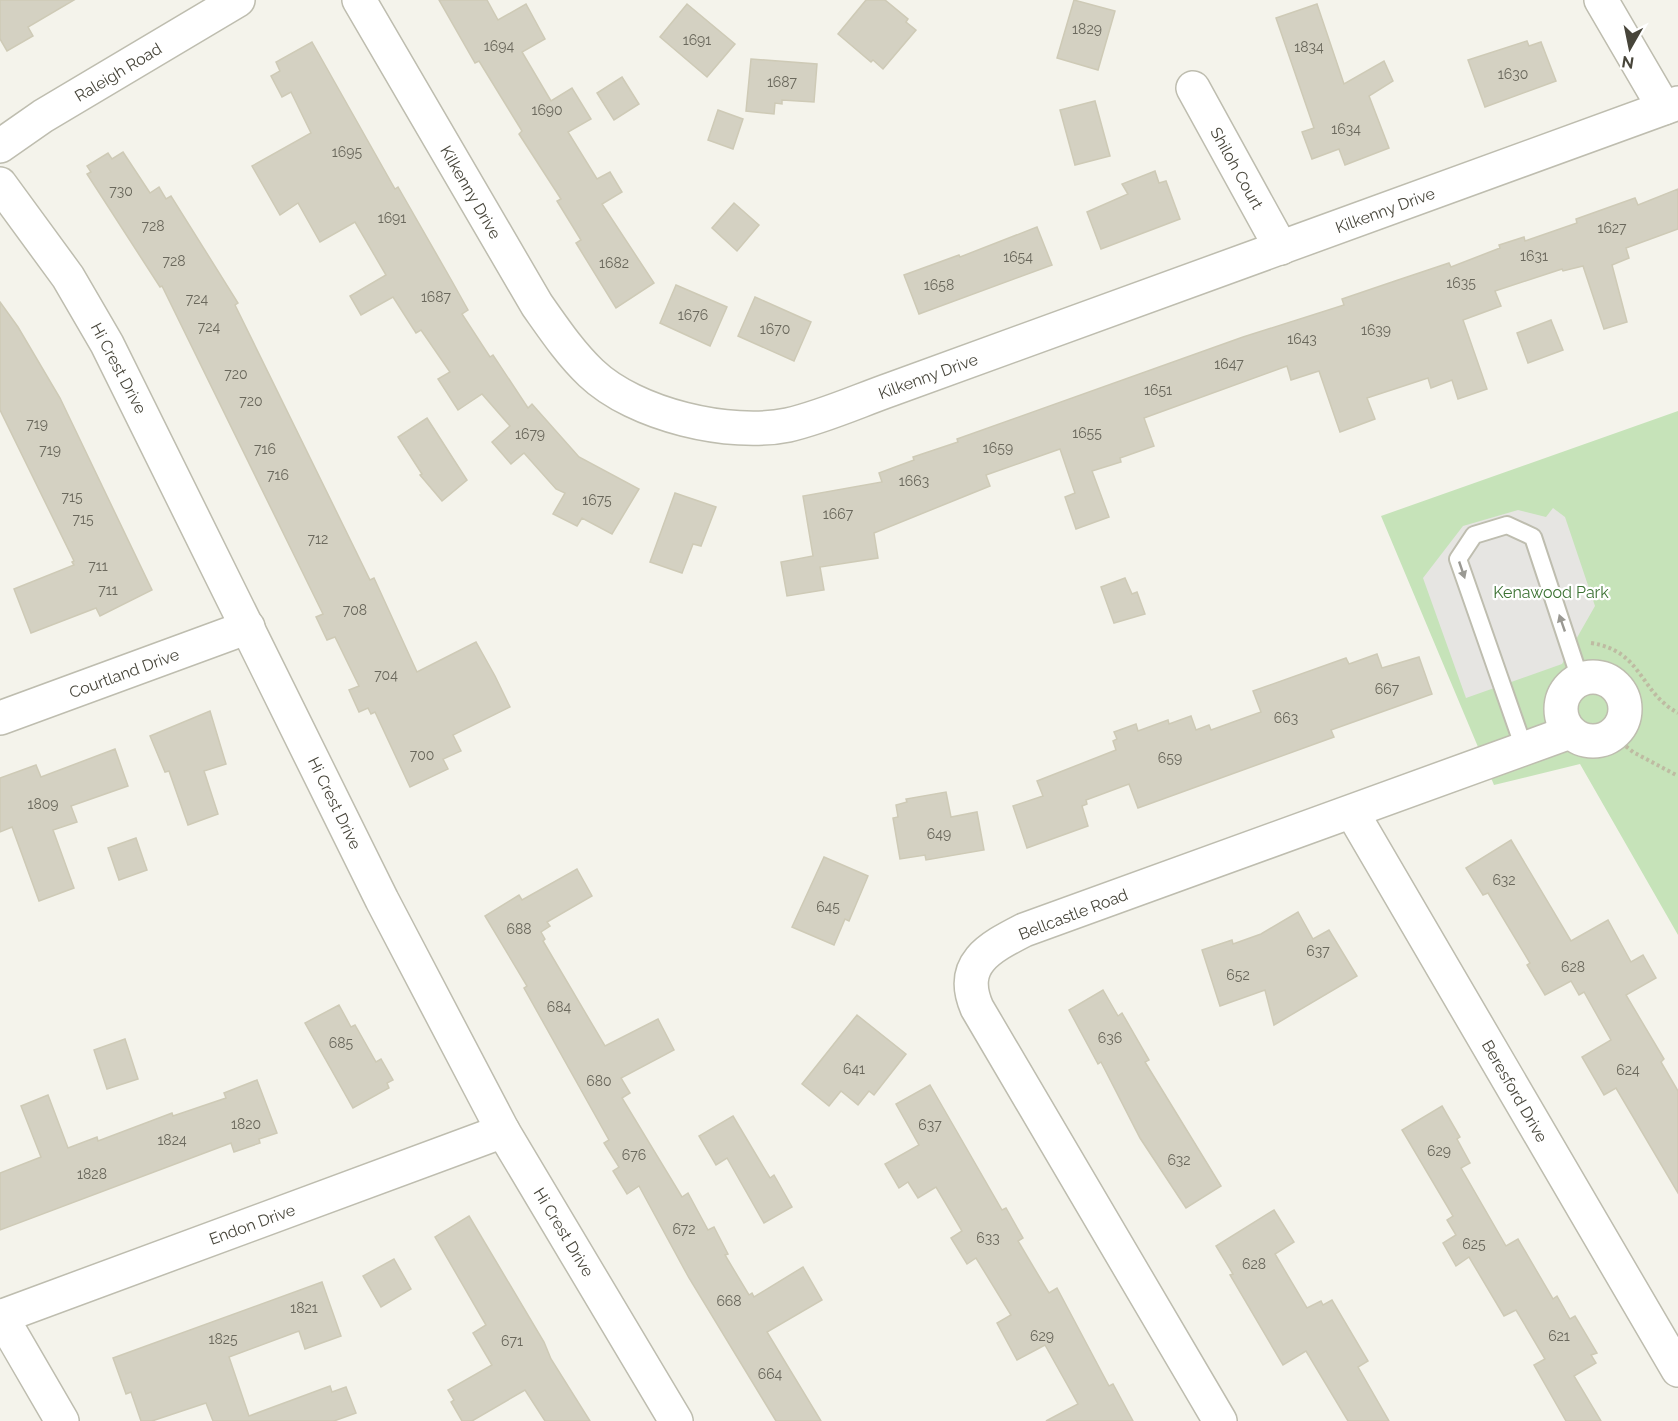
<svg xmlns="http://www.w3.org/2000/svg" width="1678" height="1421" font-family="Raleway,sans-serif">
	<rect width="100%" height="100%" fill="#f4f3eb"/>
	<polygon fill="#c6e3b9" points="1678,411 1678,935 1580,764 1494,785 1381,516"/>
	<polygon fill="#e6e5e2" points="1553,508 1565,517 1595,606 1562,664 1466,698 1423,578 1463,526 1518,510 1546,517"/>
	<g fill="#d4d1c2" stroke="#cecab6" stroke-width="1.5">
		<polygon points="0,0 74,0 28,27 33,36 7,51 0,39"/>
		<polygon points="439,0 487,0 498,20 526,4 545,39 522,52 551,101 572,88 591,119 568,132 597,179 610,172 622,192 602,204 654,283 616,308 576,243 581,240 557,201 561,199 519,134 522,131 479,61 475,63"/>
		<polygon points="866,0 885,0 908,19 906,22 916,30 883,69 873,60 871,62 838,34"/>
		<polygon points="1074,0 1115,11 1098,70 1057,58"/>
		<polygon points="687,4 735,44 707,77 660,37"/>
		<polygon points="1317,4 1344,84 1384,61 1393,81 1369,96 1389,148 1345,165 1339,149 1312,159 1302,132 1314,128 1276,18"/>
		<polygon points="1527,41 1529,46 1541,42 1556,81 1485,107 1468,60"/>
		<polygon points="312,42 395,189 398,187 453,283 468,310 462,314 490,357 493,355 528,408 532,404 579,457 639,489 612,534 582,518 577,526 553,514 565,493 556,489 524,453 511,464 492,442 510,426 482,394 458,410 438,379 450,372 421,330 416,333 393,297 361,315 350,296 386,275 355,222 320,242 298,203 280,215 252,166 311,133 291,92 282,97 271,76 280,71 276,62"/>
		<polygon points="751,59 817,64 814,102 782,100 782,104 775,103 774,114 746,111"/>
		<polygon points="622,77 639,104 614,120 597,93"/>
		<polygon points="1095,101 1110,156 1075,165 1060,110"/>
		<polygon points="718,110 743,119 733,149 708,140"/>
		<polygon points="123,152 150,193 159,187 166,199 171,196 238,303 235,305 370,580 374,578 417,672 476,642 495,676 510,707 453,735 461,751 443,759 448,769 410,787 375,712 371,714 368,708 359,712 349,690 359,686 335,637 327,640 316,617 323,614 162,286 160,287 87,174 91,172 87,166 108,153 112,159"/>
		<polygon points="1155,171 1159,183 1166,181 1180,219 1101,249 1087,212 1128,194 1122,184"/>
		<polygon points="1678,189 1678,229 1626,248 1629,258 1612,265 1627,322 1604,329 1583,266 1563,271 1562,269 1495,291 1501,306 1463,320 1487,389 1458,399 1452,380 1431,388 1428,378 1367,398 1375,419 1340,432 1319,371 1291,380 1287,366 1144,418 1154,446 1120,458 1121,462 1092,471 1109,517 1076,529 1065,497 1075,493 1060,449 986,475 990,486 874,533 878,558 820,567 824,590 787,596 781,562 813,556 803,496 882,482 879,473 914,460 913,457 958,442 957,439 1243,337 1344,305 1342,299 1395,281 1449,263 1451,267 1500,248 1499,245 1524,237 1525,241 1577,223 1576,219 1635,198 1638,205"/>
		<polygon points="734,203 759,225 737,251 712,228"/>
		<polygon points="1037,227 1052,265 919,314 904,275 959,255 960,257"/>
		<polygon points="676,285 727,307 710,346 660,323"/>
		<polygon points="755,297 811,322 794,361 738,336"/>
		<polygon points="0,302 18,327 60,398 152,590 100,616 96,608 31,633 14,589 74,565 72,562 74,561 0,410"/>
		<polygon points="1551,320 1563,350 1528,363 1517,333"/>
		<polygon points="427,418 467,480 442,501 420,475 422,474 398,437"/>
		<polygon points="675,493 716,507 701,546 693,544 682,573 650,562"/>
		<polygon points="1125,578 1132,594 1137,592 1145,614 1114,623 1101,587"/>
		<polygon points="1377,654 1382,668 1419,657 1432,694 1331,730 1334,737 1138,808 1129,784 1086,800 1087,804 1082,806 1088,826 1027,848 1013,806 1043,796 1037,781 1116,750 1113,741 1117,739 1114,732 1136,724 1138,731 1168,720 1169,724 1191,716 1196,730 1209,725 1211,730 1261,712 1253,691 1346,658 1349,664"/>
		<polygon points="210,711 226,764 204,771 218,814 188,825 169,771 165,772 150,736"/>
		<polygon points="115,749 128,786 71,806 77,822 53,830 74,888 39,901 12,827 0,832 0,778 36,765 41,777"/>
		<polygon points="946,792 951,817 977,812 984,850 926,860 925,855 900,859 893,818 898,817 896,805 907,802 906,799"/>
		<polygon points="136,838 147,870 119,880 108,848"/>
		<polygon points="1511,840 1571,941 1608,920 1631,962 1643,955 1656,978 1626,995 1664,1059 1661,1062 1678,1091 1678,1193 1616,1088 1604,1095 1582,1057 1611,1040 1584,992 1579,995 1571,981 1545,995 1527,965 1530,963 1488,893 1483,895 1466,868"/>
		<polygon points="824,857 868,876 849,921 845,919 834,945 792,927"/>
		<polygon points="577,869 592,896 547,922 550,926 541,932 545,939 543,941 605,1046 658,1019 674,1050 621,1078 630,1093 622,1098 682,1197 688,1193 708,1230 714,1227 728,1254 725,1255 749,1295 752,1293 754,1297 803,1267 822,1300 767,1332 821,1421 776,1421 689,1278 639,1186 627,1194 613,1171 619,1167 604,1143 609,1140 524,988 527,986 485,916 519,895 522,900"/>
		<polygon points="1298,912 1313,939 1329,930 1357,976 1274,1025 1265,990 1220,1006 1202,950 1232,940 1233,944 1261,934"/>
		<polygon points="1103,990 1118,1016 1122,1013 1149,1060 1145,1062 1221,1186 1186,1208 1140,1138 1101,1062 1098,1064 1069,1010"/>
		<polygon points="339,1005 351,1027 355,1025 376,1062 381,1059 393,1080 387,1083 389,1088 353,1108 305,1023"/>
		<polygon points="857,1015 906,1054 874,1095 869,1091 858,1105 841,1091 829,1106 802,1084"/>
		<polygon points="125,1039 138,1079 107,1089 94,1050"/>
		<polygon points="257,1080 277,1133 259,1139 260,1143 234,1152 231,1143 0,1230 0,1173 41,1157 21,1106 48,1095 68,1148 97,1137 98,1141 172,1113 173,1116 226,1098 224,1093"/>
		<polygon points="930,1085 1002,1210 1006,1208 1023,1238 1018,1241 1049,1293 1057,1288 1109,1386 1113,1384 1133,1421 1046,1421 1078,1404 1045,1345 1017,1360 997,1323 1011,1315 976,1258 967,1264 951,1238 962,1231 936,1187 918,1198 908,1182 899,1188 885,1164 919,1145 896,1104"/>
		<polygon points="1442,1106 1460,1137 1457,1139 1470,1163 1461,1168 1506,1246 1518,1239 1553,1299 1557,1296 1570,1319 1575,1316 1597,1353 1591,1355 1596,1363 1574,1376 1601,1421 1566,1421 1534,1365 1545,1359 1516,1310 1504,1316 1469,1257 1456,1266 1443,1243 1456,1235 1447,1220 1453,1216 1402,1130"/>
		<polygon points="733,1116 770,1178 774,1175 792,1207 764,1223 727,1158 716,1165 699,1136"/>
		<polygon points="1274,1210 1294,1242 1275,1254 1307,1308 1321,1301 1323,1305 1332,1300 1368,1361 1358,1367 1389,1421 1348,1421 1306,1351 1283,1365 1230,1275 1233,1274 1216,1246"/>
		<polygon points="469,1216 544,1342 551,1359 590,1421 545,1421 525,1390 472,1421 462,1421 451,1402 454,1400 448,1390 492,1365 473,1333 486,1325 435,1237"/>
		<polygon points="394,1259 411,1289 381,1307 363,1276"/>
		<polygon points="322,1282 341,1336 305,1349 299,1331 229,1357 249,1416 330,1386 332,1392 346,1387 356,1413 334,1421 213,1421 206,1403 152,1421 141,1421 131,1392 126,1394 113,1358"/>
	</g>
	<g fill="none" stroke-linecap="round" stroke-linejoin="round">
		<g stroke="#bebdaf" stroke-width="20">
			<polyline id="service" points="1524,748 1458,559 1474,535 1507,525 1533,537 1580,679"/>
		</g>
		<g stroke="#bebdaf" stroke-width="36">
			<g id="minor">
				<path d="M359,0l178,305c17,24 33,48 54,68 44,42 139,64 197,52 35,-8 70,-24 104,-36l786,-286"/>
				<polyline points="1601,0 1664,108"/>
				<polyline points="1193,88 1281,248"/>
				<polyline points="0,146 43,116 238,0"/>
				<polyline points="0,184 68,277 107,344 382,900 503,1131 676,1421"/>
				<circle cx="1593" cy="709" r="32"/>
				<polyline points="0,718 248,627"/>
				<polyline points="1352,812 1678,1370"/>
				<polyline points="1,1316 62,1421"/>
				<polyline points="0,1317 503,1131"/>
				<path d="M1220,1421l-243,-413c-19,-44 12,-60 47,-78l546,-198"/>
			</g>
		</g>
		<g stroke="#bebba2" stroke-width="4" stroke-dasharray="3 3" stroke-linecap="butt">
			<path d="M1591,643c52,8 48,49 87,70"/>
			<polyline points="1612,735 1633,752 1678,776"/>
		</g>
		<use href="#service" stroke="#fff" stroke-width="16"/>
		<use href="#minor" stroke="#fff" stroke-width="33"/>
	</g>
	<defs><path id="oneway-solid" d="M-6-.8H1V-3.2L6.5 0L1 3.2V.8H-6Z" transform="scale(1.5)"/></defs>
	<g fill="#9a9993">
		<use href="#oneway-solid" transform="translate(1462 570) rotate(71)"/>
		<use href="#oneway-solid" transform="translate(1562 623) rotate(-109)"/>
	</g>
	<g text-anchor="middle" stroke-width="4.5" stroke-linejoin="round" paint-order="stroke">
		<g font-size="14" fill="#6a685c">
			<text x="1087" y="34">1829</text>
			<text x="697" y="45">1691</text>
			<text x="499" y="51">1694</text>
			<text x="1309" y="52">1834</text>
			<text x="1513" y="79">1630</text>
			<text x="782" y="87">1687</text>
			<text x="547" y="115">1690</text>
			<text x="1346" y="134">1634</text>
			<text x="347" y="157">1695</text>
			<text x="121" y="196">730</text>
			<text x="392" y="223">1691</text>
			<text x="153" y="231">728</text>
			<text x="1612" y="233">1627</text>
			<text x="1534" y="261">1631</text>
			<text x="1018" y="262">1654</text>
			<text x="174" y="266">728</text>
			<text x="614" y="268">1682</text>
			<text x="1461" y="288">1635</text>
			<text x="939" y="290">1658</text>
			<text x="436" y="302">1687</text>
			<text x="197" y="304">724</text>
			<text x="693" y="320">1676</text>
			<text x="209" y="332">724</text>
			<text x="775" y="334">1670</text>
			<text x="1376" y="335">1639</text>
			<text x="1302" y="344">1643</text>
			<text x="1229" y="369">1647</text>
			<text x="236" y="379">720</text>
			<text x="1158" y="395">1651</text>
			<text x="251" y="406">720</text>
			<text x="37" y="429">719</text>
			<text x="1087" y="438">1655</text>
			<text x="530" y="439">1679</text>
			<text x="998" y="453">1659</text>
			<text x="265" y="454">716</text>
			<text x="50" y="455">719</text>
			<text x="278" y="480">716</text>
			<text x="914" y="486">1663</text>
			<text x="72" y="502">715</text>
			<text x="597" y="505">1675</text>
			<text x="838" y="519">1667</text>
			<text x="83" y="524">715</text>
			<text x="318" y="544">712</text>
			<text x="98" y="571">711</text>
			<text x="108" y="595">711</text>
			<text x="355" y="615">708</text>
			<text x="386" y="680">704</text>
			<text x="1387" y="694">667</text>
			<text x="1286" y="723">663</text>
			<text x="422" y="760">700</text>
			<text x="1170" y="763">659</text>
			<text x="43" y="809">1809</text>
			<text x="939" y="839">649</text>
			<text x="1504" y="885">632</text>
			<text x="828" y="912">645</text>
			<text x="519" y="934">688</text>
			<text x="1318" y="956">637</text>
			<text x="1573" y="972">628</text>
			<text x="1238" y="980">652</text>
			<text x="559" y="1012">684</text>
			<text x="1110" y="1043">636</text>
			<text x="341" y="1048">685</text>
			<text x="854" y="1074">641</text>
			<text x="1628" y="1075">624</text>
			<text x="599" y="1086">680</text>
			<text x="246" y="1129">1820</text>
			<text x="930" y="1130">637</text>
			<text x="172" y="1145">1824</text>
			<text x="1439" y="1156">629</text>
			<text x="634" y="1160">676</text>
			<text x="1179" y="1165">632</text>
			<text x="92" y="1179">1828</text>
			<text x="684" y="1234">672</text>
			<text x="988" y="1243">633</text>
			<text x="1474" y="1249">625</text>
			<text x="1254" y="1269">628</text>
			<text x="729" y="1306">668</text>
			<text x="304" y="1313">1821</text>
			<text x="1042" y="1341">629</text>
			<text x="1559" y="1341">621</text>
			<text x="223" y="1344">1825</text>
			<text x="512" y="1346">671</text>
			<text x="770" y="1379">664</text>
		</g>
		<g font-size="16" fill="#47453a" stroke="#fff">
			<text transform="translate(118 72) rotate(-31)" y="6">Raleigh Road</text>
			<text transform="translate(1237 168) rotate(61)" y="6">Shiloh Court</text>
			<text transform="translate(471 192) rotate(60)" y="6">Kilkenny Drive</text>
			<text transform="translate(1385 210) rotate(-20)" y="6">Kilkenny Drive</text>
			<text transform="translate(119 368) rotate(62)" y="6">Hi Crest Drive</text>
			<text transform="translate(928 376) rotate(-20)" y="6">Kilkenny Drive</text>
			<text transform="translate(124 673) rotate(-20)" y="6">Courtland Drive</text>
			<text transform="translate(335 803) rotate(64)" y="6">Hi Crest Drive</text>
			<text transform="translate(1073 914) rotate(-21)" y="6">Bellcastle Road</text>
			<text transform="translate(1515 1091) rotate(60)" y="6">Beresford Drive</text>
			<text transform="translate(252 1224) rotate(-20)" y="6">Endon Drive</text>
			<text transform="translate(564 1232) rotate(59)" y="6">Hi Crest Drive</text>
		</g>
		<g font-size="16" fill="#3c7233" stroke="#fff">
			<text x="1551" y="598">Kenawood Park</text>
		</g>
	</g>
	<g transform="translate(1630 48) rotate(189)" stroke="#ffffff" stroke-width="4.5" paint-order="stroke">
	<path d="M0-4.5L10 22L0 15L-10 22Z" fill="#47453a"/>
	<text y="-9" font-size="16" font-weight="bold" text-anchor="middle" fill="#47453a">N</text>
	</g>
</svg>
